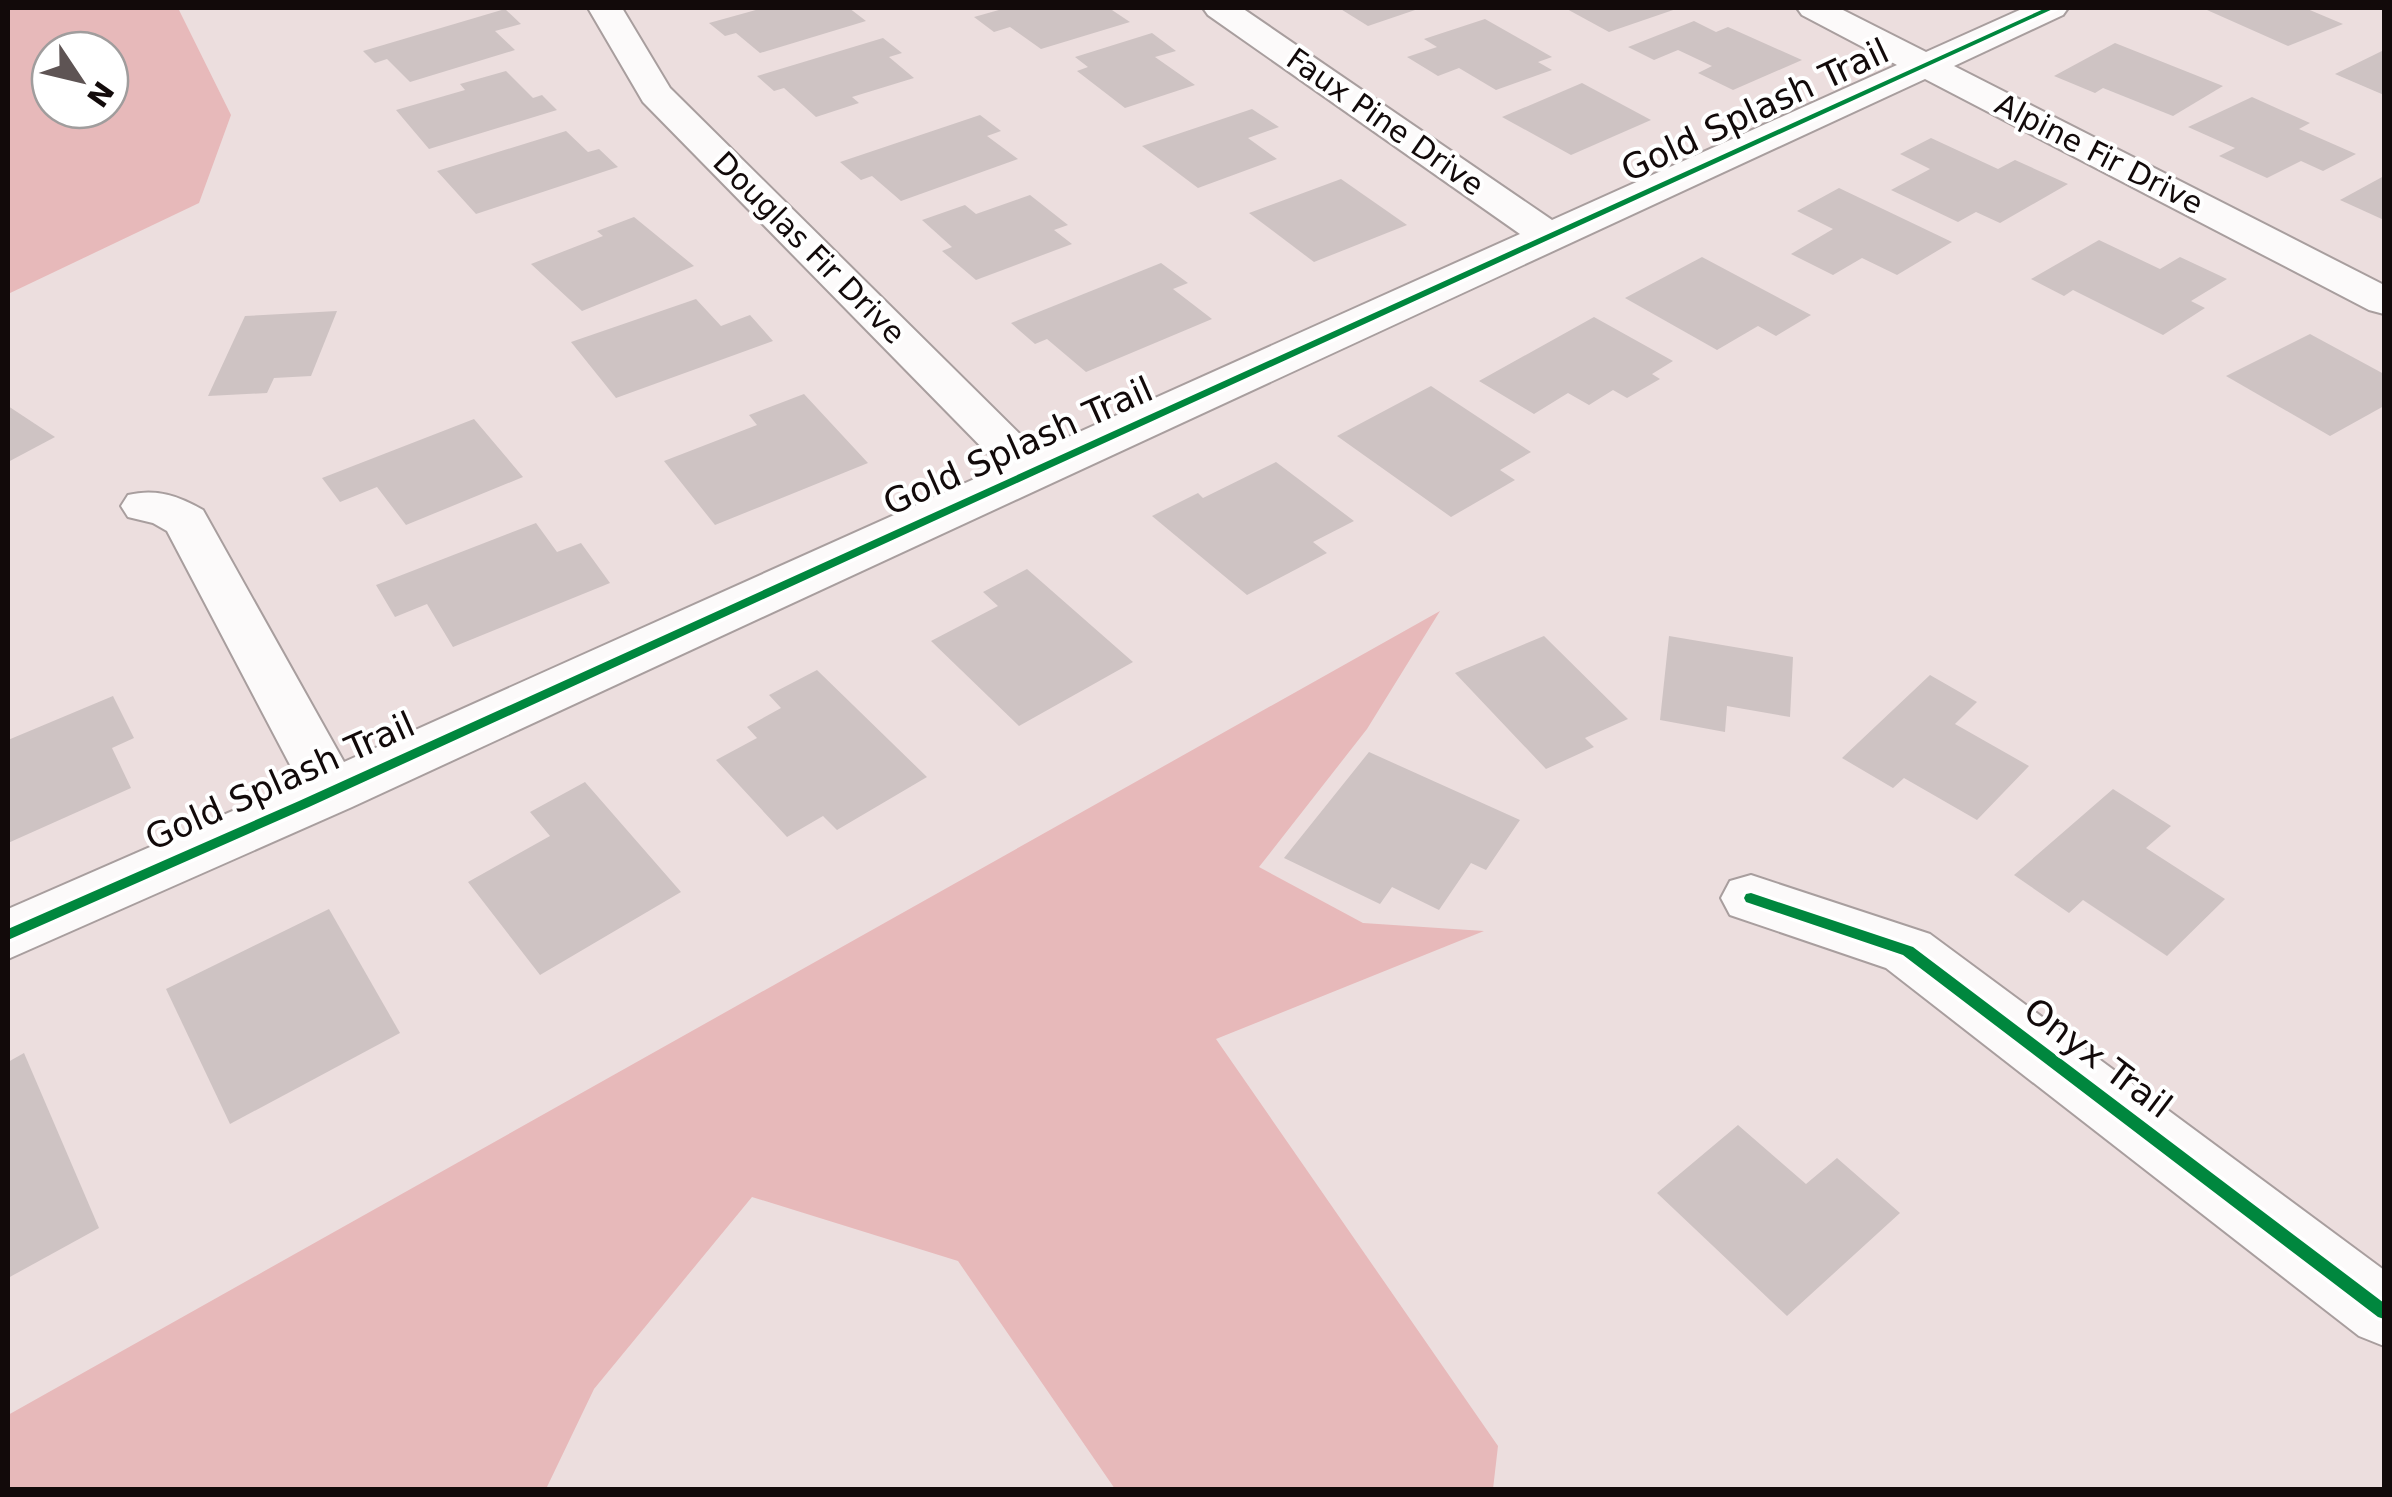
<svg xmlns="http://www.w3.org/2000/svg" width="2392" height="1497" font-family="'DejaVu Sans',sans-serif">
	<rect width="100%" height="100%" fill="#ecdede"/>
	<g fill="#e7b9ba" fill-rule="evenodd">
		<path d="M8,8h170l53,107 -32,88 -191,91zM50,50h60v60h-60z"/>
		<polygon points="1440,611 1367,729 1259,867 1363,923 1484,931 1216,1039 1498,1446 1493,1489 1115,1489 958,1261 752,1197 594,1389 546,1489 8,1489 8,1415"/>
	</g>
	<g fill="#cec3c3">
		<polygon points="763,8 849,8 866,21 760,53 736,33 725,36 709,23"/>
		<polygon points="1006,8 1109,8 1130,22 1041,49 1010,27 994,32 974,17"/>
		<polygon points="1339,8 1421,8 1368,26"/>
		<polygon points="1565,8 1679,8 1609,32"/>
		<polygon points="2212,8 2305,8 2343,24 2288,46 2207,10"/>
		<polygon points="505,9 521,24 495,31 515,50 410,82 387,59 375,63 363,51"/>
		<polygon points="1485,19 1552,57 1538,62 1552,70 1496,90 1459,68 1438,76 1407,57 1437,47 1424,39"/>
		<polygon points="1694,21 1716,32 1728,27 1802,60 1733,90 1698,73 1712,66 1678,50 1654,60 1628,47"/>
		<polygon points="1152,33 1176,51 1155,57 1195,85 1125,108 1077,71 1088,67 1075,57"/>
		<polygon points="883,38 902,53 889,57 914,78 852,97 859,103 816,117 784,88 774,91 757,76"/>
		<polygon points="2115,43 2223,86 2173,116 2103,88 2095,93 2054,76"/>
		<polygon points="2384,50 2384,95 2335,74"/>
		<polygon points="506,71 533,98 542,95 557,110 429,149 396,110 465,90 460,84"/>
		<polygon points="1582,83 1651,120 1571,155 1502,117"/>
		<polygon points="2252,97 2310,123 2299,129 2356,154 2323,171 2301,161 2267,178 2219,156 2235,148 2188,127"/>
		<polygon points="1252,109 1279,127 1248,138 1277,159 1198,188 1142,146"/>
		<polygon points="980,115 1001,131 987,136 1018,159 901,201 872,176 861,180 840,162"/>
		<polygon points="566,131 588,152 599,149 618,167 476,214 437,171"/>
		<polygon points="1931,138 1998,169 2015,160 2068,184 2000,223 1976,212 1958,222 1891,190 1930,169 1900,154"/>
		<polygon points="2384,176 2384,220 2340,200"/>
		<polygon points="1341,179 1407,225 1314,262 1249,213"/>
		<polygon points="1839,188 1952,242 1897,275 1862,258 1833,275 1791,254 1833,229 1797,211"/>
		<polygon points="1030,195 1068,225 1054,230 1072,244 976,280 942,251 952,247 922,220 965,205 976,214"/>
		<polygon points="634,217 694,266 582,311 531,264 603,236 597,231"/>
		<polygon points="2099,240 2160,269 2180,257 2227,279 2191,301 2205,308 2163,335 2073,290 2064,296 2031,279"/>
		<polygon points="1702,257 1811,315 1776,336 1758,326 1717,350 1625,298"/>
		<polygon points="1161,263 1188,283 1173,289 1212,319 1086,372 1047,339 1035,344 1011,323"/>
		<polygon points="696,299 721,326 750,315 773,341 616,398 571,342"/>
		<polygon points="337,311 311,376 274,378 267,393 208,396 245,316"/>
		<polygon points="1594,317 1673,361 1652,374 1660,379 1627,398 1613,390 1589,405 1568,393 1534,414 1479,381"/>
		<polygon points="2310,334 2384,374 2384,406 2330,436 2226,376"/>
		<polygon points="1431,386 1531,452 1500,470 1515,480 1451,517 1337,436"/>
		<polygon points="804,394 868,463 715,525 664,461 757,425 749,415"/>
		<polygon points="8,406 55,437 8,462"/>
		<polygon points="474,419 523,477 406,525 377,487 340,502 322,478"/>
		<polygon points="1276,462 1354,521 1313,542 1327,553 1247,595 1152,516 1198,493 1203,498"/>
		<polygon points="536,523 557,552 581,543 610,583 453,647 427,604 395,617 376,585"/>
		<polygon points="1027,569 1133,662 1019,726 931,641 998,606 983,592"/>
		<polygon points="1544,636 1628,719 1585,738 1594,747 1546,769 1455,673"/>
		<polygon points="1669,636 1793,657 1790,717 1727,706 1725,732 1660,720"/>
		<polygon points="817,670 927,777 837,830 823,816 787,837 716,760 757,738 747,727 781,708 769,695"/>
		<polygon points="1930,675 1977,702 1955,724 2029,766 1977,820 1904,778 1893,788 1842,758"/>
		<polygon points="113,696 134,738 112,748 131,788 8,843 8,740"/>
		<polygon points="1369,752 1520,820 1486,870 1471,863 1439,910 1392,887 1380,904 1284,858"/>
		<polygon points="585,782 681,892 540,975 468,882 550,836 530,812"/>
		<polygon points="2113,789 2171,826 2146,848 2225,899 2167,956 2083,900 2069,913 2014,875"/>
		<polygon points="329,909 400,1033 230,1124 166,989"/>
		<polygon points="24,1053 99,1228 8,1278 8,1062"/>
		<polygon points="1738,1125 1806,1184 1837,1158 1900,1213 1787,1316 1657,1193"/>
	</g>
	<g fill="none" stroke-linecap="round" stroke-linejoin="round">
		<g stroke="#a89e9e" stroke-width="4">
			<g id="street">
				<path d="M588,8h34l48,80 367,363 483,-217 -312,-219 -5,-7h39l310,212 345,-155 -95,-50 -5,-7h42l87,44 98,-44h44l-5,7 -109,51 430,219v29l-15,-4 -444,-231 -1573,728 -344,152v-50l291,-127 -132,-251 -14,-8 -25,-6 -7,-11 7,-11c28,-7 51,1 75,15l141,252 657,-295 -358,-365z"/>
				<polygon points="1751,875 1930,934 2384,1270 2384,1346 2359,1336 1886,968 1730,915 1721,898 1730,881"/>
			</g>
		</g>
		<use href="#street" fill="#fcfafa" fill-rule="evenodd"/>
		<g stroke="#fff" stroke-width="7">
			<g id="cycleway">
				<polygon points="2046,8 2055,8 309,807 8,940 8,929 299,801"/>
				<polygon points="1751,893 1913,947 2384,1303 2384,1319 2378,1317 1903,955 1746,902 1744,898 1746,894"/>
			</g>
		</g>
		<use href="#cycleway" fill="#00873e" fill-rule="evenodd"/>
	</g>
	<g text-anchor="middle" stroke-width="8" stroke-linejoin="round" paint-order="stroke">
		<g font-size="30" fill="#120a0a" stroke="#fff">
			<text transform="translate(1385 122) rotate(35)" y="10">Faux Pine Drive</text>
			<text transform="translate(2099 154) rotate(27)" y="10">Alpine Fir Drive</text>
			<text transform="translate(809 248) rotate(45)" y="10">Douglas Fir Drive</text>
		</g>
		<g font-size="35" fill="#120a0a" stroke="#fff">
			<text transform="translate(1755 110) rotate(-25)" y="12">Gold Splash Trail</text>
			<text transform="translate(1018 446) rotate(-24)" y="12">Gold Splash Trail</text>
			<text transform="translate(280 781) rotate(-24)" y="12">Gold Splash Trail</text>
			<text transform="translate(2098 1058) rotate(37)" y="12">Onyx Trail</text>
		</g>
	</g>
	<rect width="2392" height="1497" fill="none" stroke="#120a0a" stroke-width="20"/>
	<g transform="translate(80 80) rotate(125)"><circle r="48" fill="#ffffff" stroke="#a09d9d" stroke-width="2.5"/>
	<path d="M0-8L18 38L0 25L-18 38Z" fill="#5e5454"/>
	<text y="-15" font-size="28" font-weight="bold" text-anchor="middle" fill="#120a0a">N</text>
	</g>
</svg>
